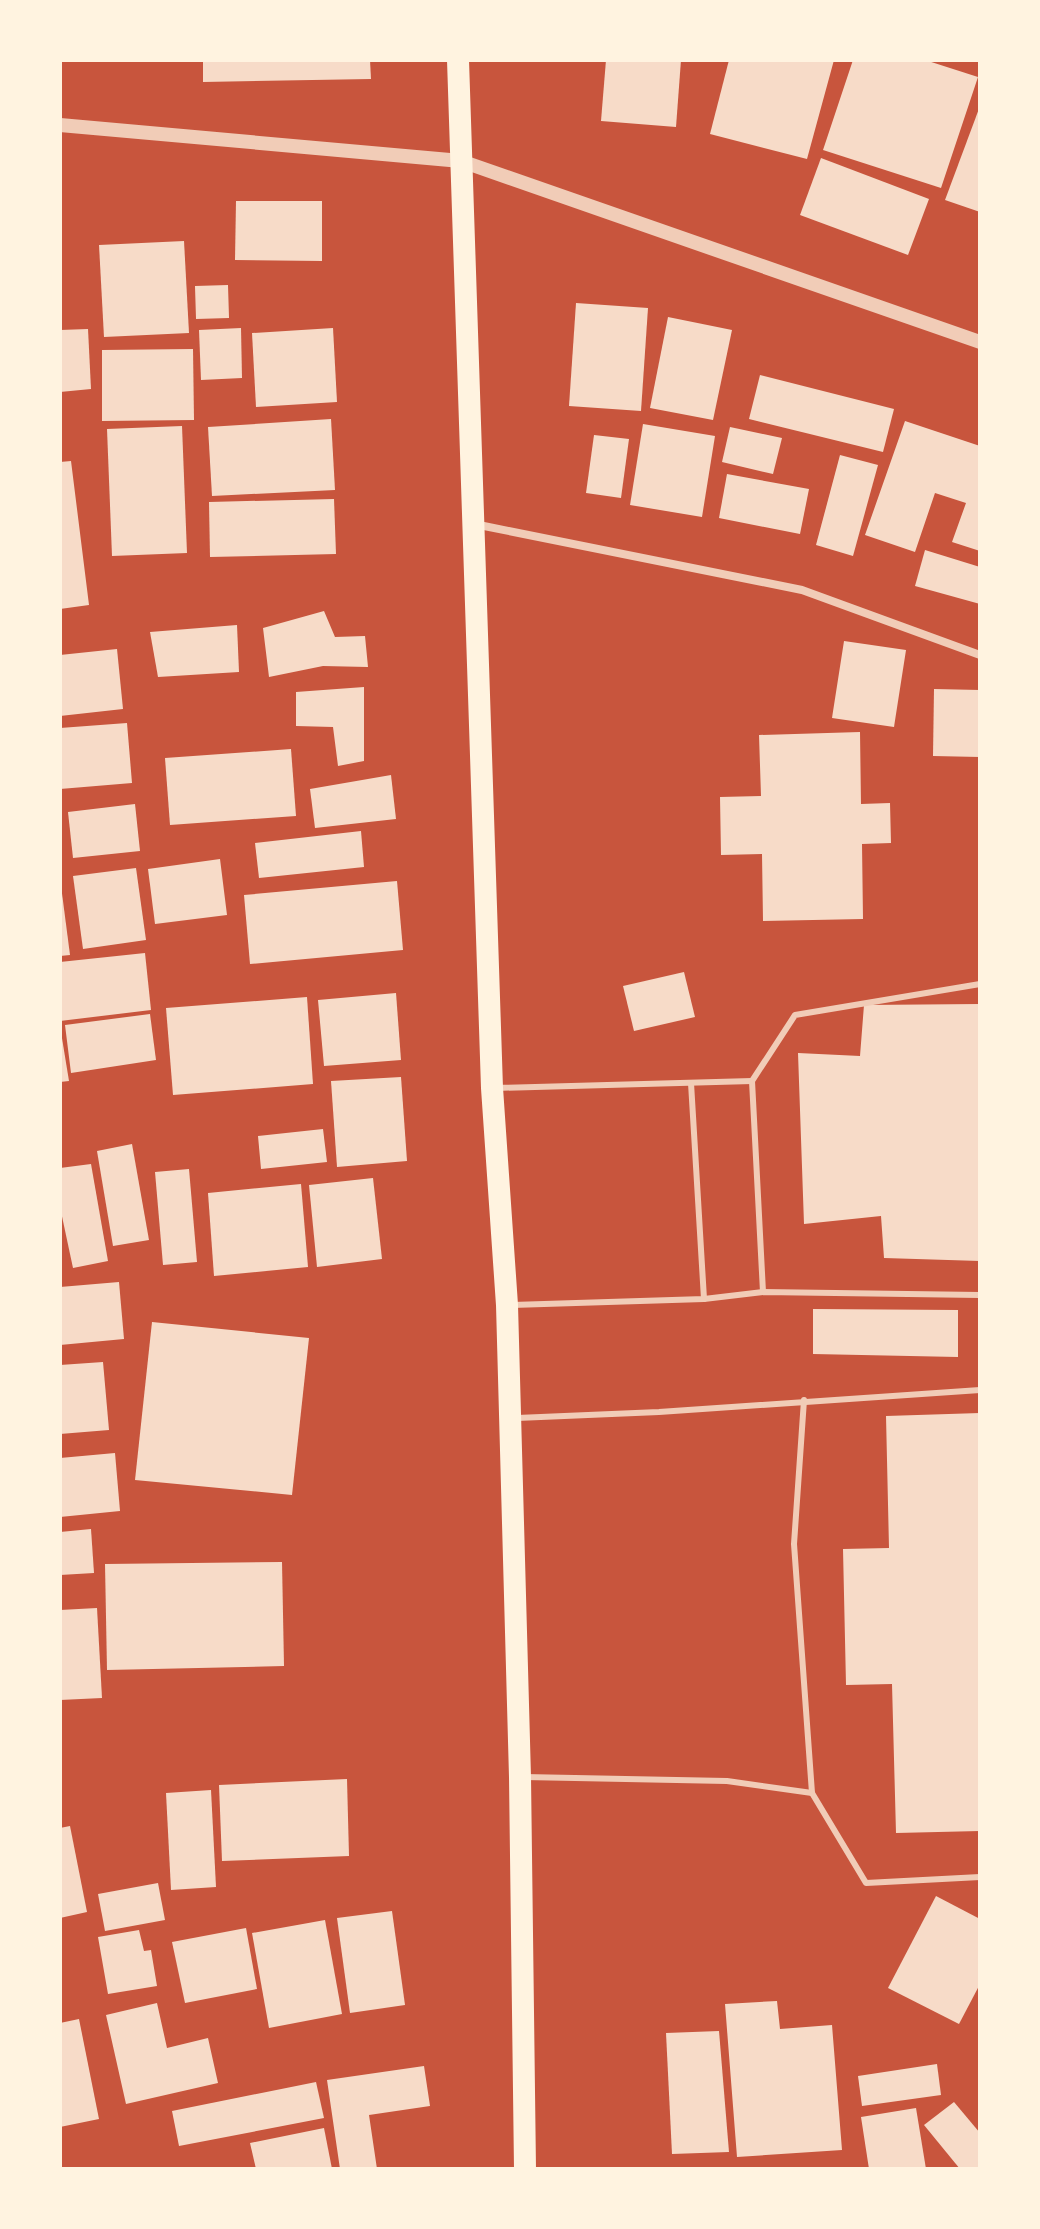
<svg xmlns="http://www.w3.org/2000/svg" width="1040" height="2229" font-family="Overpass,sans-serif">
	<rect width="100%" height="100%" fill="#c8553d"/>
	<g fill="#f7dbc8">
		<polygon points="203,60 370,60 371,79 203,82"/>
		<polygon points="606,60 681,60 676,127 601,121"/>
		<polygon points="729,60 834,60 807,159 710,134"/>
		<polygon points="853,60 925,60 978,77 941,188 823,150"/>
		<polygon points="980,106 980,212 945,200"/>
		<polygon points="821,158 929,199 908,255 800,215"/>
		<polygon points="236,201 322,201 322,261 235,260"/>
		<polygon points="184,241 189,333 104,337 99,245"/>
		<polygon points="228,285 229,318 196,319 195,286"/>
		<polygon points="576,303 648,308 641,411 569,406"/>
		<polygon points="668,317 732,330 713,420 650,408"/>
		<polygon points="241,328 242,378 201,380 199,330"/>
		<polygon points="333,328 337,402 256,407 252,333"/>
		<polygon points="88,329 91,389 60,392 60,330"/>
		<polygon points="193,349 194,420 102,421 102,350"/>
		<polygon points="760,375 894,409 883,452 749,419"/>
		<polygon points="331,419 335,490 212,496 208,427"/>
		<polygon points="905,421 980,446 980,551 952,542 966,503 935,493 915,552 865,535"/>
		<polygon points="643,424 715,436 702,517 630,505"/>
		<polygon points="182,426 187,553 112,556 107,429"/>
		<polygon points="730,427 782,438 773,474 722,462"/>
		<polygon points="594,435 629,439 621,498 586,493"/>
		<polygon points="840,455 878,465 853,556 816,545"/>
		<polygon points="71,461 89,605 60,609 60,462"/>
		<polygon points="727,474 809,489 800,534 719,518"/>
		<polygon points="334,499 336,554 210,557 209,502"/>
		<polygon points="925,550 980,567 980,604 915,586"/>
		<polygon points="324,611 335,637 365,636 368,667 323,666 269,677 263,628"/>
		<polygon points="237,625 239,672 158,677 150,632"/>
		<polygon points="844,641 906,650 894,727 832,718"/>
		<polygon points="117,649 123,709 60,716 60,655"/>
		<polygon points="364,687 364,761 338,766 333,727 296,726 296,692"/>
		<polygon points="934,689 980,690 980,757 933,756"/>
		<polygon points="127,723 132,783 60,789 60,728"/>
		<polygon points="860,732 861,804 890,803 891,843 862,844 863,919 763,921 762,854 721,855 720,797 761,796 759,735"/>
		<polygon points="291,749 296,816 170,825 165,758"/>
		<polygon points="391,775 396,819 315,828 310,789"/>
		<polygon points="135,804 140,851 73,858 68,812"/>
		<polygon points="361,831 364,867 259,878 255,843"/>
		<polygon points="220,859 227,915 155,924 148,869"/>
		<polygon points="136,868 146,940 83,949 73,876"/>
		<polygon points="60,878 70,955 60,956"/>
		<polygon points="397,881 403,950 250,964 244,895"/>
		<polygon points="145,953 151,1010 60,1021 60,962"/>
		<polygon points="684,972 695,1017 634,1031 623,986"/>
		<polygon points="396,993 401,1060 324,1066 318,1000"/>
		<polygon points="307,997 313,1084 173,1095 166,1008"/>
		<polygon points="980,1004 980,1261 884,1258 881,1216 804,1224 798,1053 860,1056 864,1005"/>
		<polygon points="150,1014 156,1060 71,1073 65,1025"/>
		<polygon points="60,1026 69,1081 60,1082"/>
		<polygon points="401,1077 407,1161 337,1167 331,1081"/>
		<polygon points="323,1129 327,1162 261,1169 258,1136"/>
		<polygon points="132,1144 149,1240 113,1246 97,1151"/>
		<polygon points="91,1164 108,1261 73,1268 60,1207 60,1168"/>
		<polygon points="189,1169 197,1262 163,1265 155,1172"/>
		<polygon points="373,1178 382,1259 317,1267 309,1185"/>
		<polygon points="301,1184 308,1267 214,1276 208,1193"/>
		<polygon points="119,1282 124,1339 60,1345 60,1287"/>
		<polygon points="813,1309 958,1310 958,1357 813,1354"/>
		<polygon points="152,1322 309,1338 292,1495 135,1480"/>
		<polygon points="103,1362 109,1430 60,1434 60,1365"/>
		<polygon points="980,1413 980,1831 896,1833 892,1684 846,1685 843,1549 889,1548 886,1416"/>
		<polygon points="115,1453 120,1511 60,1517 60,1458"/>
		<polygon points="91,1529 94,1573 60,1575 60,1532"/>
		<polygon points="282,1562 284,1666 107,1670 105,1564"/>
		<polygon points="97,1608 102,1698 60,1700 60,1610"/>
		<polygon points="347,1779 349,1856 222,1861 219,1785"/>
		<polygon points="211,1790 216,1887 171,1890 166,1793"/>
		<polygon points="70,1826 87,1912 60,1918 60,1828"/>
		<polygon points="158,1883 165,1920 105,1931 98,1894"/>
		<polygon points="936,1896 980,1919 980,1984 959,2024 888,1988"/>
		<polygon points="392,1911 405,2005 350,2013 337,1918"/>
		<polygon points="325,1920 342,2014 269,2028 252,1933"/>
		<polygon points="246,1928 257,1989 185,2003 172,1942"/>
		<polygon points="139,1930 144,1951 151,1950 157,1986 108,1994 98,1937"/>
		<polygon points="777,2001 780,2029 832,2025 842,2150 737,2157 725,2004"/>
		<polygon points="157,2003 167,2048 208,2038 218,2083 126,2104 106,2015"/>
		<polygon points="79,2019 99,2119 60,2127 60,2023"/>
		<polygon points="719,2031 729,2152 672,2154 666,2033"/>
		<polygon points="937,2064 941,2095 862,2106 858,2076"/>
		<polygon points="424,2066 430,2106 369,2115 377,2169 340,2169 327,2080"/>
		<polygon points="316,2082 324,2118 179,2146 172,2111"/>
		<polygon points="954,2102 980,2133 980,2169 960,2169 924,2125"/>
		<polygon points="916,2108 926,2169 869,2169 861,2117"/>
		<polygon points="324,2128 332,2169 256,2169 250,2143"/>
	</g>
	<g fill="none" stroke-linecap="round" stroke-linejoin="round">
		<g stroke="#f1ccb7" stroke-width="6">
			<polyline points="691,1083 704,1299"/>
			<polyline points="496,1088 752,1081"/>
			<polyline points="763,1292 752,1081 795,1015 980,984"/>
			<polyline points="512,1305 704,1299 763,1292 980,1295"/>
			<polyline points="804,1400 794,1544 812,1793 866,1883 980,1877"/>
			<polyline points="517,1418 659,1412 980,1390"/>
			<polyline points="524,1777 727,1781 812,1793"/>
		</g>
		<polyline stroke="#f1ccb7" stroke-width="8" points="474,524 802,590 980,655"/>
		<polyline stroke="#f1ccb7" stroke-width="14" points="60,125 461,161 980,342"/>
		<polyline stroke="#fff3e0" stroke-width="22" points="458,60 492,1088 507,1305 520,1777 525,2169"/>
	</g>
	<rect width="1040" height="2229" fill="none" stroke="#fff3e0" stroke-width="124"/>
</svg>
